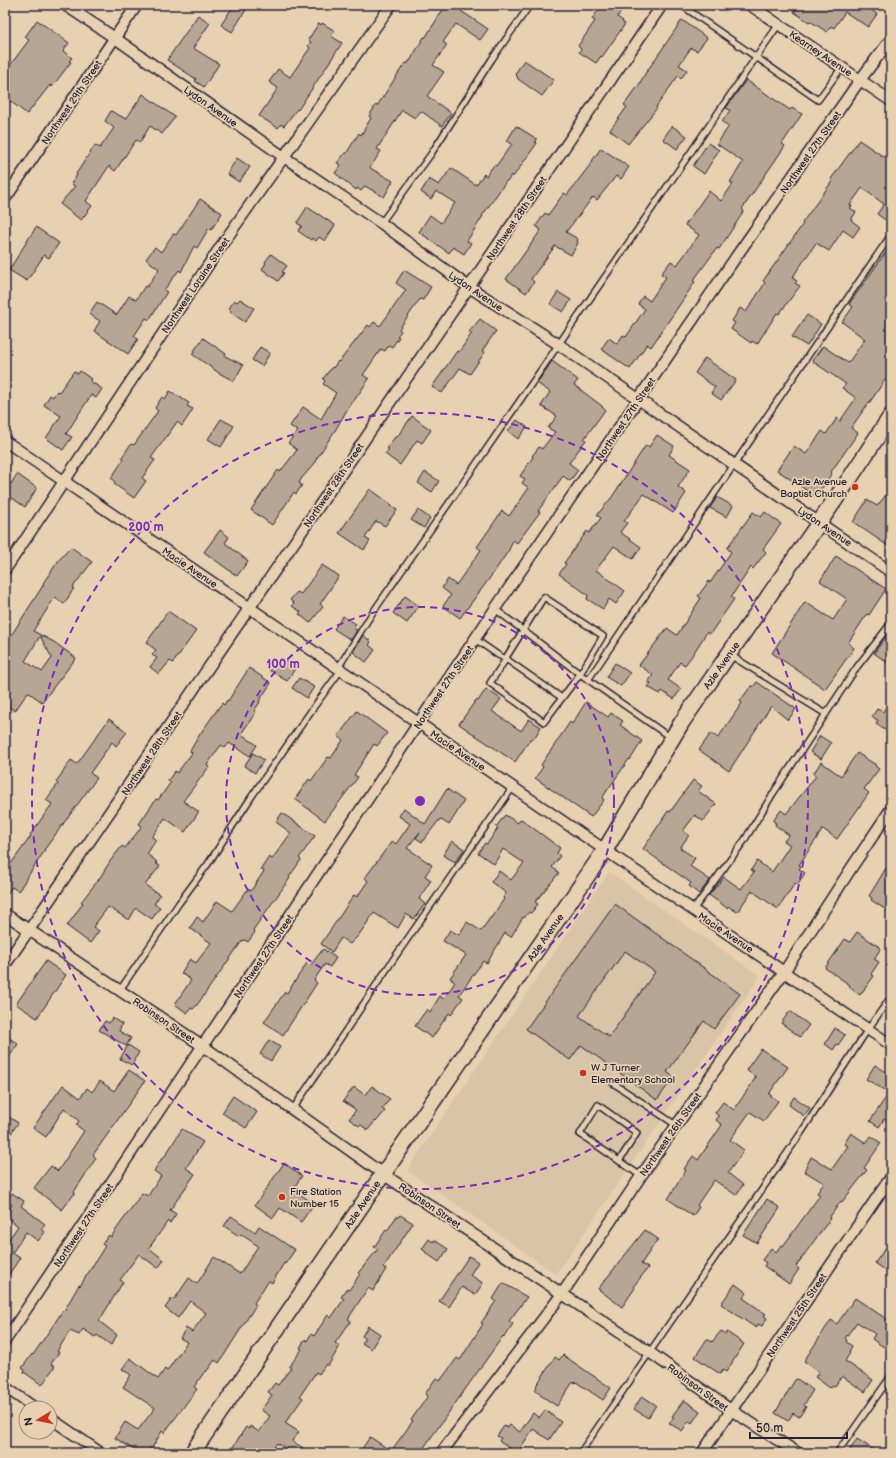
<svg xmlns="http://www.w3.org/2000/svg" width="896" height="1458" font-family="'Balsamiq Sans',sans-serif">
	<rect width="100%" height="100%" fill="#e8d1b0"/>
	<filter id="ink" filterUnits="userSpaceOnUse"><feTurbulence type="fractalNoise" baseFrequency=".025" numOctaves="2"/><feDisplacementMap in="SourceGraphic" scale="8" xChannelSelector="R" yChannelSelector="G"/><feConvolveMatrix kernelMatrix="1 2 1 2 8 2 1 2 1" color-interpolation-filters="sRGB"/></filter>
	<g filter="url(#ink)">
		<polygon fill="#d9c4a7" points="609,872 760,976 556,1274 407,1170"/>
		<g fill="#b7a693" stroke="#22223b" fill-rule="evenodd">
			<polygon points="234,5 249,5 232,32 221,25"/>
			<polygon points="446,5 465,5 461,11 488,29 480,40 456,24 443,42 446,44 446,46 433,65 444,72 427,96 451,113 442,126 421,111 415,118 402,110 377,149 381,151 370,168 393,181 384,197 365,186 361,191 357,188 356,190 335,173 341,165 337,163 345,153 346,154 359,133 361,135 371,118 369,116 376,105 377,106 405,63 407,64 409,61 410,61 424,37 425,38"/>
			<polygon points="602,5 611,5 621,12 617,17 623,21 622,22 625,24 602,57 601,56 596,63 579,52 581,49 578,46 595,21 592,19"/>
			<polygon points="799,5 864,5 877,14 868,27 845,12 834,28 831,26 827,32 810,21 809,22 794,12"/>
			<polygon points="198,15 210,23 193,48 219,64 204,87 195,81 196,79 167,60"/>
			<polygon points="37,20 69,43 63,51 72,58 69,61 71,62 52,87 50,85 27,114 5,97 5,72 29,40 25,37"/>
			<polygon points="682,20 707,38 697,51 691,48 679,65 687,70 681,79 678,76 656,107 657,108 628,144 610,130 627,107 624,105 639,85 643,77"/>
			<polygon points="319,23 321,25 322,23 335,31 331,36 342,43 298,110 297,109 284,126 281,124 278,128 259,116 278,88 269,82 278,69 290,77 310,48 308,46 311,42 308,40"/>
			<polygon points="524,60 554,80 542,96 518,79 517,76 515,74"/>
			<polygon points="746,80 790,110 792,108 802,114 782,144 785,146 742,209 744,211 729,234 719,249 717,248 693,281 695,282 651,347 647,344 630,369 601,349 609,338 617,344 623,335 626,337 645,309 638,304 643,296 650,301 666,277 661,274 671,261 677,265 699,235 685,225 709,191 721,201 733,184 730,182 743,162 717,144 729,126 722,122 730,110 726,108"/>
			<polygon points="143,94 175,117 162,134 150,126 140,142 136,140 115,171 109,166 86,201 92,206 81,220 60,204 75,186 71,184 77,175 76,174 95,145 100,148 114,128 105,121 111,111 126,119"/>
			<polygon points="516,126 537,139 535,142 537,143 513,177 511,175 508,181 507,180 482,216 483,216 467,241 471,243 464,254 453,247 449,253 419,232 430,215 441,223 455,203 436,191 431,199 421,192 429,179 439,185 451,168 476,185 484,174 486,176 494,165 496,166 512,144 507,141"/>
			<polygon points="672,126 687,136 677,149 663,139"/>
			<polygon points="859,140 884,157 891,147 891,224 877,214 884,204 862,188 850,205 852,206 850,208 856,212 851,220 860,227 853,237 843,230 829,251 816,243 792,278 797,281 795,283 800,286 779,314 777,313 757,344 752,341 751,343 731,329 735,323 732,321 740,308 746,312 765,283 763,281 803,224 802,223 833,180 831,179"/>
			<polygon points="708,143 719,150 704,174 693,166"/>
			<polygon points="601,148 629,167 621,179 616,176 597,200 593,197 566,232 578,239 577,241 578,243 571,255 555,246 531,279 534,282 526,293 506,279 541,230 536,226 545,213 548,215 564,193 567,195 593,161 592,161"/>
			<polygon points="237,158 250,167 239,182 227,174"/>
			<polygon points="200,199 222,213 211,230 209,228 197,248 194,246 181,272 179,270 164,290 167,292 149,320 146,318 134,336 138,339 128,354 94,331 100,321 89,314 97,302 117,315 129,296 136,300 145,286 147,287 159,269 146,259 155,247 161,252 173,234 176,235"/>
			<polygon points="307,207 335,225 325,241 319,237 316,241 312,238 311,240 298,231 302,226 297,223"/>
			<polygon points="36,227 59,243 49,258 44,255 27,281 9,270"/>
			<polygon points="891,245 891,371 870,402 869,402 851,428 858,433 831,472 832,473 816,497 777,470 794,446 806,454 822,431 826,434 837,418 840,421 856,398 842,388 846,384 812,361 823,346 848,363 865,339 842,322 853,307 849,304"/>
			<polygon points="271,254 287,266 282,272 284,273 278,281 262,269 266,263 265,262"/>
			<polygon points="404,270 431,287 423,300 420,299 399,329 401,331 397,336 399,337 392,347 389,345 385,351 381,349 363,375 369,379 353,402 352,401 336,429 315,461 316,462 301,479 299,483 302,485 296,494 294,492 272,525 251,510 278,470 280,472 297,450 288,443 298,431 290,426 303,407 321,419 336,393 323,384 325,381 323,379 332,367 333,368 338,361 339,362 368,325 370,327 374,322 380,326 406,290 396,283"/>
			<polygon points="558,292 571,300 563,312 550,304"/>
			<polygon points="240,299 254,308 245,322 230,312 231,311 229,309 234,300 237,302"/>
			<polygon points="807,315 821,324 807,346 792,337"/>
			<polygon points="480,319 496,331 482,351 485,352 470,374 460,368 442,393 432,387 457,351 459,352 472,333 469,332"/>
			<polygon points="203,338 226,354 225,356 243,365 234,381 219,373 192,354"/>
			<polygon points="260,347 270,353 262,366 252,360"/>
			<polygon points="705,358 736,380 721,400 711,393 715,387 695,373"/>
			<polygon points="552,361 578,380 574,385 602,406 602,407 605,410 584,439 586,440 569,463 578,470 570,481 563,476 538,511 540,512 517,543 513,540 509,550 492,575 460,618 443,606 451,595 442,588 448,579 456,585 481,550 477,547 502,511 509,516 529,488 522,483 525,479 520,476 533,457 532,456 539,447 542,449 555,432 548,428 557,416 541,406 550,392 537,383"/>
			<polygon points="74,371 78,374 80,371 91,379 90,381 102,389 96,398 91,395 66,434 72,437 63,450 46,438 61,416 44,405 50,395 53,397 57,391 59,392"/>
			<polygon points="170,391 189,403 187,406 193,409 182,426 177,422 151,458 155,460 142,478 146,481 134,498 114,484 115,481 111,478 124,459 122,457 131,444 134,445 158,411 155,408 162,397 165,399"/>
			<polygon points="412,416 431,430 422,443 417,440 400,465 385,454 389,449 387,448 395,437 397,437"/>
			<polygon points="221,419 234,426 221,447 208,439"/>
			<polygon points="517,420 527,427 518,439 508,431"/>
			<polygon points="657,435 674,446 669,455 690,469 678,487 686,493 673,513 644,494 624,521 627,523 620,532 641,547 633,559 614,546 596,570 625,591 616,604 609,599 603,609 587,599 588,595 559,574 566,564 564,563 587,531 589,533 601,518 597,515 612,497 646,445 649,447"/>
			<polygon points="425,472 439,481 432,492 418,483"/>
			<polygon points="17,474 37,488 25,507 12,498 5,509 5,480 11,484"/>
			<polygon points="370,489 392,505 391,506 397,510 385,526 376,521 365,538 370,541 364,550 339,533"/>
			<polygon points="891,489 891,548 853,522 867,500 877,506"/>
			<polygon points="717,497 733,506 727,517 710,508"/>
			<polygon points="418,510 430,518 424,528 411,520"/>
			<polygon points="753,512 761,517 765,512 781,524 763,549 766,552 753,569 751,567 731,597 734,599 710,634 707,632 691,657 685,665 680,662 668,680 681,689 674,699 662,691 660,694 648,687 651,683 648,682 653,675 639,665 667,628 677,635 701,598 698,596 709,581 710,583 731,552 727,548"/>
			<polygon points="220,530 229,537 225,543 248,561 237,576 204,552"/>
			<path d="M71,547l21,15 -19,25 1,1 -10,16 -9,-7 -22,34 21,11 22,16 -34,44 -14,-10 -13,19 -10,-7v-59l39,-61 -1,-1 16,-23zM40,636l12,22 -10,14 -17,-11z"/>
			<polygon points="836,556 886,589 869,615 867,614 848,643 854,648 825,689 772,653 805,602 833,620 847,599 820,581"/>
			<polygon points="322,565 339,576 320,604 323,606 322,608 310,623 299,614 301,612 292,606 294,603 290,600 297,592 301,594"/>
			<polygon points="405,596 419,606 407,623 393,613"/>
			<polygon points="168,611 196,631 173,663 170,661 159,674 150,667 157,658 152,655 156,650 148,644 149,643 147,642"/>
			<polygon points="343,616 356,624 353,628 357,630 351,640 334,629"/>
			<polygon points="891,630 891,665 874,653"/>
			<polygon points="363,635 371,642 369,645 375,650 366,662 353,652"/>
			<polygon points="281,658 296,667 287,681 269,670 275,662 278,664"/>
			<polygon points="615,663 630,673 621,686 606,677"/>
			<polygon points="249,668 271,683 259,701 260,702 254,711 256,712 241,734 257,745 250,756 229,743 225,748 221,745 207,765 209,767 183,801 198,811 198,813 185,832 165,818 152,837 156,840 147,854 157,862 155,863 160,866 145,885 160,895 154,904 160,907 152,919 136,908 129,920 108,907 93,927 99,931 90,943 67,926 83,903 81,902 99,879 111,860 122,846 125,848 140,829 142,826 139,824 156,799 158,800 171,782 168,780 175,771 177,773 192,753 190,751 200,734 222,703 224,705 227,700 228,701"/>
			<polygon points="299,678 314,687 307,698 292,688"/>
			<polygon points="757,682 796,709 788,720 771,706 729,771 699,750 711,733 718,738 742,703 740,701 751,686 753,687"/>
			<polygon points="486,689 501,699 492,711 521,731 529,719 541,727 533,740 531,738 515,762 459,724 476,700 478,701"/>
			<polygon points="891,698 891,734 876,724 878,720 872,717 877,709 883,712"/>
			<polygon points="586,702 608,717 611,713 623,721 620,725 642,741 630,760 629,759 602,798 604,800 591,817 535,778 543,767 541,765 570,722 572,724"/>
			<polygon points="357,711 387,733 377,746 374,744 354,775 358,777 325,821 295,799 309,779 311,781 328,757 331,758 343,740 338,736"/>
			<polygon points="109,719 127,732 116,746 112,742 90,773 97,778 44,850 45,850 19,890 18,891 12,887 5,897 5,862 10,865 31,836 30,835 52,804 46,800 58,784 56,782 71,760 77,764"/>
			<polygon points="820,736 831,743 821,759 810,752"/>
			<polygon points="253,753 264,760 255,773 244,766"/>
			<polygon points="857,753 876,765 875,766 879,769 864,789 869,793 837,839 823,829 799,865 801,866 799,869 805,873 797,885 795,883 778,909 752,891 737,912 728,906 727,908 709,895 724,877 741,889 754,872 751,870 757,861 772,872 790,845 784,841 789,835 775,825 776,823 773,821 781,810 786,814 816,776 813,774 821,762 841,776"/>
			<polygon points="693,780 702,786 698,791 716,804 703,821 695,815 683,831 689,835 680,848 695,858 690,866 710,880 699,894 689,886 691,883 643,849 668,811 670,812"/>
			<polygon points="447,789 464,801 449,825 440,819 422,842 416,838 420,832 407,848 432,865 425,876 431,880 419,899 425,904 414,919 406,914 398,928 374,913 358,936 350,944 341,938 332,952 321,944 354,895 357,897 368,881 365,878 392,841 396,844 410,824 399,816 404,808 425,824"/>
			<polygon points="282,813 315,836 299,858 301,860 289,877 290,878 253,930 255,932 248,942 245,940 242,941 197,1005 193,1009 191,1008 187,1013 175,1004 191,980 181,973 190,959 196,963 211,943 190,928 197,917 203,922 217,901 232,911 248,889 251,891 264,871 261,869 269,857 272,859 291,833 276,822"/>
			<polygon points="505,815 518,823 521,819 560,848 557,853 560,856 552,867 559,873 535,902 538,904 531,913 529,912 524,918 523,917 511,937 505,933 487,963 483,961 459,995 463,998 455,1009 451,1015 449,1013 432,1038 415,1026 427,1009 430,1012 440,996 444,999 455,982 450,978 466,955 443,941 450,930 459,935 467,922 481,931 490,918 491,918 504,899 503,898 506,893 491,882 499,871 511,880 524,863 503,849 494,864 478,853 485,843 487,844 498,828 496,827"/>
			<polygon points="452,841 464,849 455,862 443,855"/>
			<polygon points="891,860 891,913 871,900 872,898 869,896"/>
			<path d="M615,904l125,90 -26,35 -10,-8 -37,51 7,5 -17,23 -76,-55 -11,15 -44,-31zM625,951l30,21 -46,65 -30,-21z"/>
			<polygon points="857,932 881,948 874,959 879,962 871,974 874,976 860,995 849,987 850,985 825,968 845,939 850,942"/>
			<polygon points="323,949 336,958 330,967 325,964 314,980 317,983 283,1035 264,1022 285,992 287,993 307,963 310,966"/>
			<polygon points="46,961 66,975 37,1018 16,1004"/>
			<polygon points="790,1011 809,1025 800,1037 781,1023"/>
			<polygon points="112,1018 122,1024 119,1031 131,1038 126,1046 99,1030 105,1021 109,1023"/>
			<polygon points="835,1028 845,1035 838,1045 837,1044 833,1050 825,1044"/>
			<polygon points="5,1035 18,1044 5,1063"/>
			<polygon points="269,1040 280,1047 271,1061 260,1054"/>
			<polygon points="128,1045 139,1052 132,1065 120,1059"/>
			<polygon points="761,1049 788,1067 769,1094 778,1101 764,1121 750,1112 730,1140 744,1150 728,1173 743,1185 736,1195 714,1180 697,1205 699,1207 693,1216 668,1199 686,1170 684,1169 693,1156 698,1160 722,1125 716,1120 719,1116 715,1113 723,1102 734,1110 756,1077 746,1070"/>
			<polygon points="875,1065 891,1075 891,1124 884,1119 879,1127 870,1121 889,1093 866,1079"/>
			<polygon points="129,1070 145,1081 93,1155 96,1158 74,1192 75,1193 62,1210 34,1188 51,1166 58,1171 84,1131 76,1125 79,1121 64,1108 46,1137 33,1128 63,1085 80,1098 87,1088 92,1092 100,1081 114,1091"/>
			<polygon points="372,1086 390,1099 382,1109 385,1111 376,1122 375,1121 368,1130 361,1125 359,1126 349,1119 356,1110 343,1101 354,1087 365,1095"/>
			<polygon points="233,1096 257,1112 246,1128 222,1113"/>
			<polygon points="794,1097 810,1108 804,1116 789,1105"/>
			<polygon points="5,1114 18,1123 5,1142"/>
			<polygon points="182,1129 203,1142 186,1168 195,1174 170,1210 176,1214 170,1223 168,1221 149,1248 164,1260 158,1268 139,1254 120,1280 123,1282 99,1321 117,1335 111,1345 97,1335 95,1337 83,1329 79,1335 70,1331 57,1351 59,1352 51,1364 55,1366 42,1385 24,1372 25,1370 22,1368 32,1354 33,1355 56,1321 63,1310 64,1311 79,1285 80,1286 105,1246 102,1244 109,1235 111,1237 142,1193 148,1196 161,1176 154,1171 162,1158 163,1159"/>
			<polygon points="851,1133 866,1143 871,1136 881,1143 864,1168 867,1170 842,1202 841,1201 829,1218 830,1219 796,1266 799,1269 789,1284 764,1266 766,1263 762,1260 771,1248 776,1252 781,1245 783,1246 820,1195 817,1193 824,1183 804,1171 811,1157 832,1169 848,1146 844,1144"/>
			<polygon points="284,1163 302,1176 293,1189 314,1204 301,1222 280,1208 273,1218 255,1205"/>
			<polygon points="12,1193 24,1201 21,1206 45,1224 41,1229 45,1232 38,1241 26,1232 12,1253 20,1258 5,1280 5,1245 18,1226 5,1216 12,1205 6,1201"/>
			<polygon points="767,1199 780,1208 757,1243 743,1235"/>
			<polygon points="400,1215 413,1223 383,1268 386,1269 373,1291 368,1288 348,1319 351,1321 335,1343 340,1346 328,1366 326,1364 319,1374 316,1372 300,1396 303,1398 285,1423 299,1432 292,1441 311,1453 293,1453 277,1443 270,1453 229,1453 246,1427 249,1429 250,1426 259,1432 270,1416 261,1410 272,1395 268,1392 275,1383 278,1385 291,1368 289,1367 302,1349 300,1348 305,1339 307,1341 311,1334 314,1336 328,1315 331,1318 344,1299 341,1297 347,1289 349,1290 360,1274 358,1273 378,1249 374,1247 386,1230 387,1231 396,1217 398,1217"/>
			<polygon points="231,1216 255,1232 259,1226 295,1250 285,1264 284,1263 272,1283 269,1281 265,1286 254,1303 256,1305 219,1363 215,1360 206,1372 205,1371 194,1387 197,1389 164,1433 162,1431 152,1448 150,1448 147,1453 139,1453 115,1438 125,1422 138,1430 155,1408 123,1387 131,1375 122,1369 130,1358 158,1379 165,1369 167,1371 187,1342 180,1338 186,1328 192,1332 206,1313 190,1301 178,1318 165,1308 172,1298 174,1300 189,1278 197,1284 214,1257 240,1274 258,1246 241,1234 239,1236 224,1226"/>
			<polygon points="645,1230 658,1239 641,1264 648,1268 633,1287 635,1288 622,1307 598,1289"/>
			<polygon points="429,1239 433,1242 434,1240 448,1249 439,1262 426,1253 426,1252 422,1249"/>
			<polygon points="891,1240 891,1274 875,1263"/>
			<polygon points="469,1256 478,1262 470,1275 483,1283 475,1295 462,1287 449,1307 439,1301"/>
			<polygon points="503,1283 527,1297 509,1321 513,1324 504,1337 503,1336 420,1453 359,1453 370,1437 391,1451 413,1421 411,1420 428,1396 425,1394 436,1378 440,1381 457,1358 460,1360 483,1324 481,1323 496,1301 493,1299"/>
			<polygon points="735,1284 747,1293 743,1298 766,1314 764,1316 767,1318 762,1326 758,1324 756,1328 721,1304"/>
			<polygon points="855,1298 891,1322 891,1352 872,1339 875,1334 857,1322 845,1338 847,1340 846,1342 852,1346 849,1352 850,1353 845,1361 873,1380 865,1392 842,1376 835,1386 833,1385 830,1388 815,1377 819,1372 804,1361 831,1320 837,1324"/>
			<polygon points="368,1326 380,1334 371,1349 362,1343 365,1338 362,1336"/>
			<polygon points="721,1331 726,1334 727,1332 744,1344 726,1372 723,1370 720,1374 695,1357 707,1339 712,1342"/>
			<polygon points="563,1355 611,1388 603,1400 576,1382 575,1383 573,1382 557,1406 540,1395 541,1394 535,1390 537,1387 536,1386 555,1357 559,1360"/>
			<polygon points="797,1379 813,1390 804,1405 806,1407 799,1417 793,1413 788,1421 775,1413 795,1380"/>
			<polygon points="642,1396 656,1405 648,1418 634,1409"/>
			<polygon points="684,1400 700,1411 692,1423 689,1421 682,1431 669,1423 674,1417 672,1416"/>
			<polygon points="545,1410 561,1422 549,1440 533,1429 517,1453 499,1441 501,1438 497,1436 504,1426 508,1428 510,1425 520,1432 533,1413 539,1418"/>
			<polygon points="857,1439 879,1453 848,1453"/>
		</g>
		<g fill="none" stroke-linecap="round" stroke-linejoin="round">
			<g stroke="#22223b" stroke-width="8">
				<g id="service">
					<polyline points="681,5 818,100 842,67"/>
					<polyline points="381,223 431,154 492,59 530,5"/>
					<polyline points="495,609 580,674 544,722 490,683 506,659 507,656 544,597 603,636 580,674 671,738"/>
					<polyline points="475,639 498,655 506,659 562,698"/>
					<polyline points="730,655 826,714"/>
					<polyline points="338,668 371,615 479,460 779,24"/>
					<path d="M588,680c101,-148 201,-298 303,-445"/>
					<polyline points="693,910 744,841 774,792 857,667 891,623"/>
					<polyline points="120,990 179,903 208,864 252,796 311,711 341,670"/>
					<polyline points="613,1083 676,1125"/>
					<polyline points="293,1109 395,957 513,787"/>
					<polyline points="619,1161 637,1133 598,1105 580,1134 641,1176"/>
					<polyline points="580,1453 801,1133 868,1029 891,997"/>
					<polyline points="837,1453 891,1376"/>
				</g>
			</g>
			<g stroke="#22223b" stroke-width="13">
				<g id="minor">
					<polyline points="65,5 115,38 284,157 381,223 469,287 558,344 891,572"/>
					<polyline points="750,5 891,101"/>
					<polyline points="5,199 137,5"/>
					<polyline points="5,441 891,1045"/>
					<polyline points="5,570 221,246 391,5"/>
					<polyline points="5,914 203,1046 383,1174 649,1352 731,1410 798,1453"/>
					<polyline points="5,965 662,5"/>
					<polyline points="5,1341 509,588 740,251 860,80 891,39"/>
					<polyline points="5,1387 35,1408"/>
					<polyline points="50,1418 101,1453"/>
					<polyline points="441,1453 562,1294 641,1176 784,972 854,864 891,809"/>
					<polyline points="702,1453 891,1177"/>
				</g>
			</g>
			<g stroke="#22223b" stroke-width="18">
				<polyline id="secondary" points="192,1453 605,850 682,722 850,478 891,416"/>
			</g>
			<use href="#service" stroke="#e8d1b0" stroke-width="5"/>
			<use href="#minor" stroke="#e8d1b0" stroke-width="10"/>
			<use href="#secondary" stroke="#e8d1b0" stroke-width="15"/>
		</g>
	</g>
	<g fill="none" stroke="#7b2cbf" stroke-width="2" stroke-dasharray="7 5">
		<circle cx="420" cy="801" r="194"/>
		<circle cx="420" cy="801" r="388"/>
	</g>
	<g fill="#c8321e" stroke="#e8d1b0" stroke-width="1.5">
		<circle cx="855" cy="487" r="4"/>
		<circle cx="583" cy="1073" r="4"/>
		<circle cx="282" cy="1197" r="4"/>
	</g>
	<g text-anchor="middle" stroke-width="3.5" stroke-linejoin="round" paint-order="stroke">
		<g font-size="10" fill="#22223b" stroke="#e8d1b0">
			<text transform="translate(821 53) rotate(34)" y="4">Kearney Avenue</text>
			<text transform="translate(71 102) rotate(-56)" y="4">Northwest 29th Street</text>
			<text transform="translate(211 106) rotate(35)" y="4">Lydon Avenue</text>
			<text transform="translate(810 152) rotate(-55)" y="4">Northwest 27th Street</text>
			<text transform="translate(516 218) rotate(-56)" y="4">Northwest 28th Street</text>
			<text transform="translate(195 285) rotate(-56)" y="4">Northwest Loraine Street</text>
			<text transform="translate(476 291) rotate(34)" y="4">Lydon Avenue</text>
			<text transform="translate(625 419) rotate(-56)" y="4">Northwest 27th Street</text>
			<text transform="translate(333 485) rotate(-56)" y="4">Northwest 28th Street</text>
			<text transform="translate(825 526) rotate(34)" y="4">Lydon Avenue</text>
			<text transform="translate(190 567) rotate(34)" y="4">Macie Avenue</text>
			<text transform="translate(721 665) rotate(-55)" y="4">Azle Avenue</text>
			<text transform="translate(443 687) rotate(-56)" y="4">Northwest 27th Street</text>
			<text transform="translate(458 750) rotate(34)" y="4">Macie Avenue</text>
			<text transform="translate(151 753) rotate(-56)" y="4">Northwest 28th Street</text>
			<text transform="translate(726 932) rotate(34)" y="4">Macie Avenue</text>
			<text transform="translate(545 937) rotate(-55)" y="4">Azle Avenue</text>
			<text transform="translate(263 956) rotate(-56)" y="4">Northwest 27th Street</text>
			<text transform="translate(164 1020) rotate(34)" y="4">Robinson Street</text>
			<text transform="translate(670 1134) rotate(-55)" y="4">Northwest 26th Street</text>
			<text transform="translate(362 1204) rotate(-56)" y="4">Azle Avenue</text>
			<text transform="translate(430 1205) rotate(34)" y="4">Robinson Street</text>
			<text transform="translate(83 1225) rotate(-56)" y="4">Northwest 27th Street</text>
			<text transform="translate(796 1315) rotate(-56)" y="4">Northwest 25th Street</text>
			<text transform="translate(698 1387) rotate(36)" y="4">Robinson Street</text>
		</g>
		<g font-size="10" fill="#22223b" stroke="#e8d1b0" text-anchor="start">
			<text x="847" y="485" text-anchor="end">Azle Avenue<tspan x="847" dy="12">Baptist Church</tspan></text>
			<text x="591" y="1071">W J Turner<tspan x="591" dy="12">Elementary School</tspan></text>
			<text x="290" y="1195">Fire Station<tspan x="290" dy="12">Number 15</tspan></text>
		</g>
	</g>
	<circle cx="420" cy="801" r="6" fill="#7b2cbf" stroke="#e8d1b0" stroke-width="2"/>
	<g font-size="12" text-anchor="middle" font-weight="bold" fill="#7b2cbf" stroke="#e8d1b0" stroke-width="3.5" stroke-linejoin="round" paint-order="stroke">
		<text x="146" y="531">200 m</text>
		<text x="283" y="668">100 m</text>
	</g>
	<rect width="896" height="1458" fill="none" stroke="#e8d1b0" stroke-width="20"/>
	<rect x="10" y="10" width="876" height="1438" fill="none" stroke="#22223b" stroke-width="1.5" filter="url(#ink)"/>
	<g transform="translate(38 1420) rotate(260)"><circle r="19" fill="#e8d1b0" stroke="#998b81"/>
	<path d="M0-3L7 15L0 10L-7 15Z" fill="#c8321e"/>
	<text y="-6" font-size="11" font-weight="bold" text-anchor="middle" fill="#22223b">N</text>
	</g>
	<path d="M750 1432v6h97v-6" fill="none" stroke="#22223b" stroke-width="2"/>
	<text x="756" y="1432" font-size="12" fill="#22223b" stroke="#e8d1b0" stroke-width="3" paint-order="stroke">50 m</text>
</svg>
